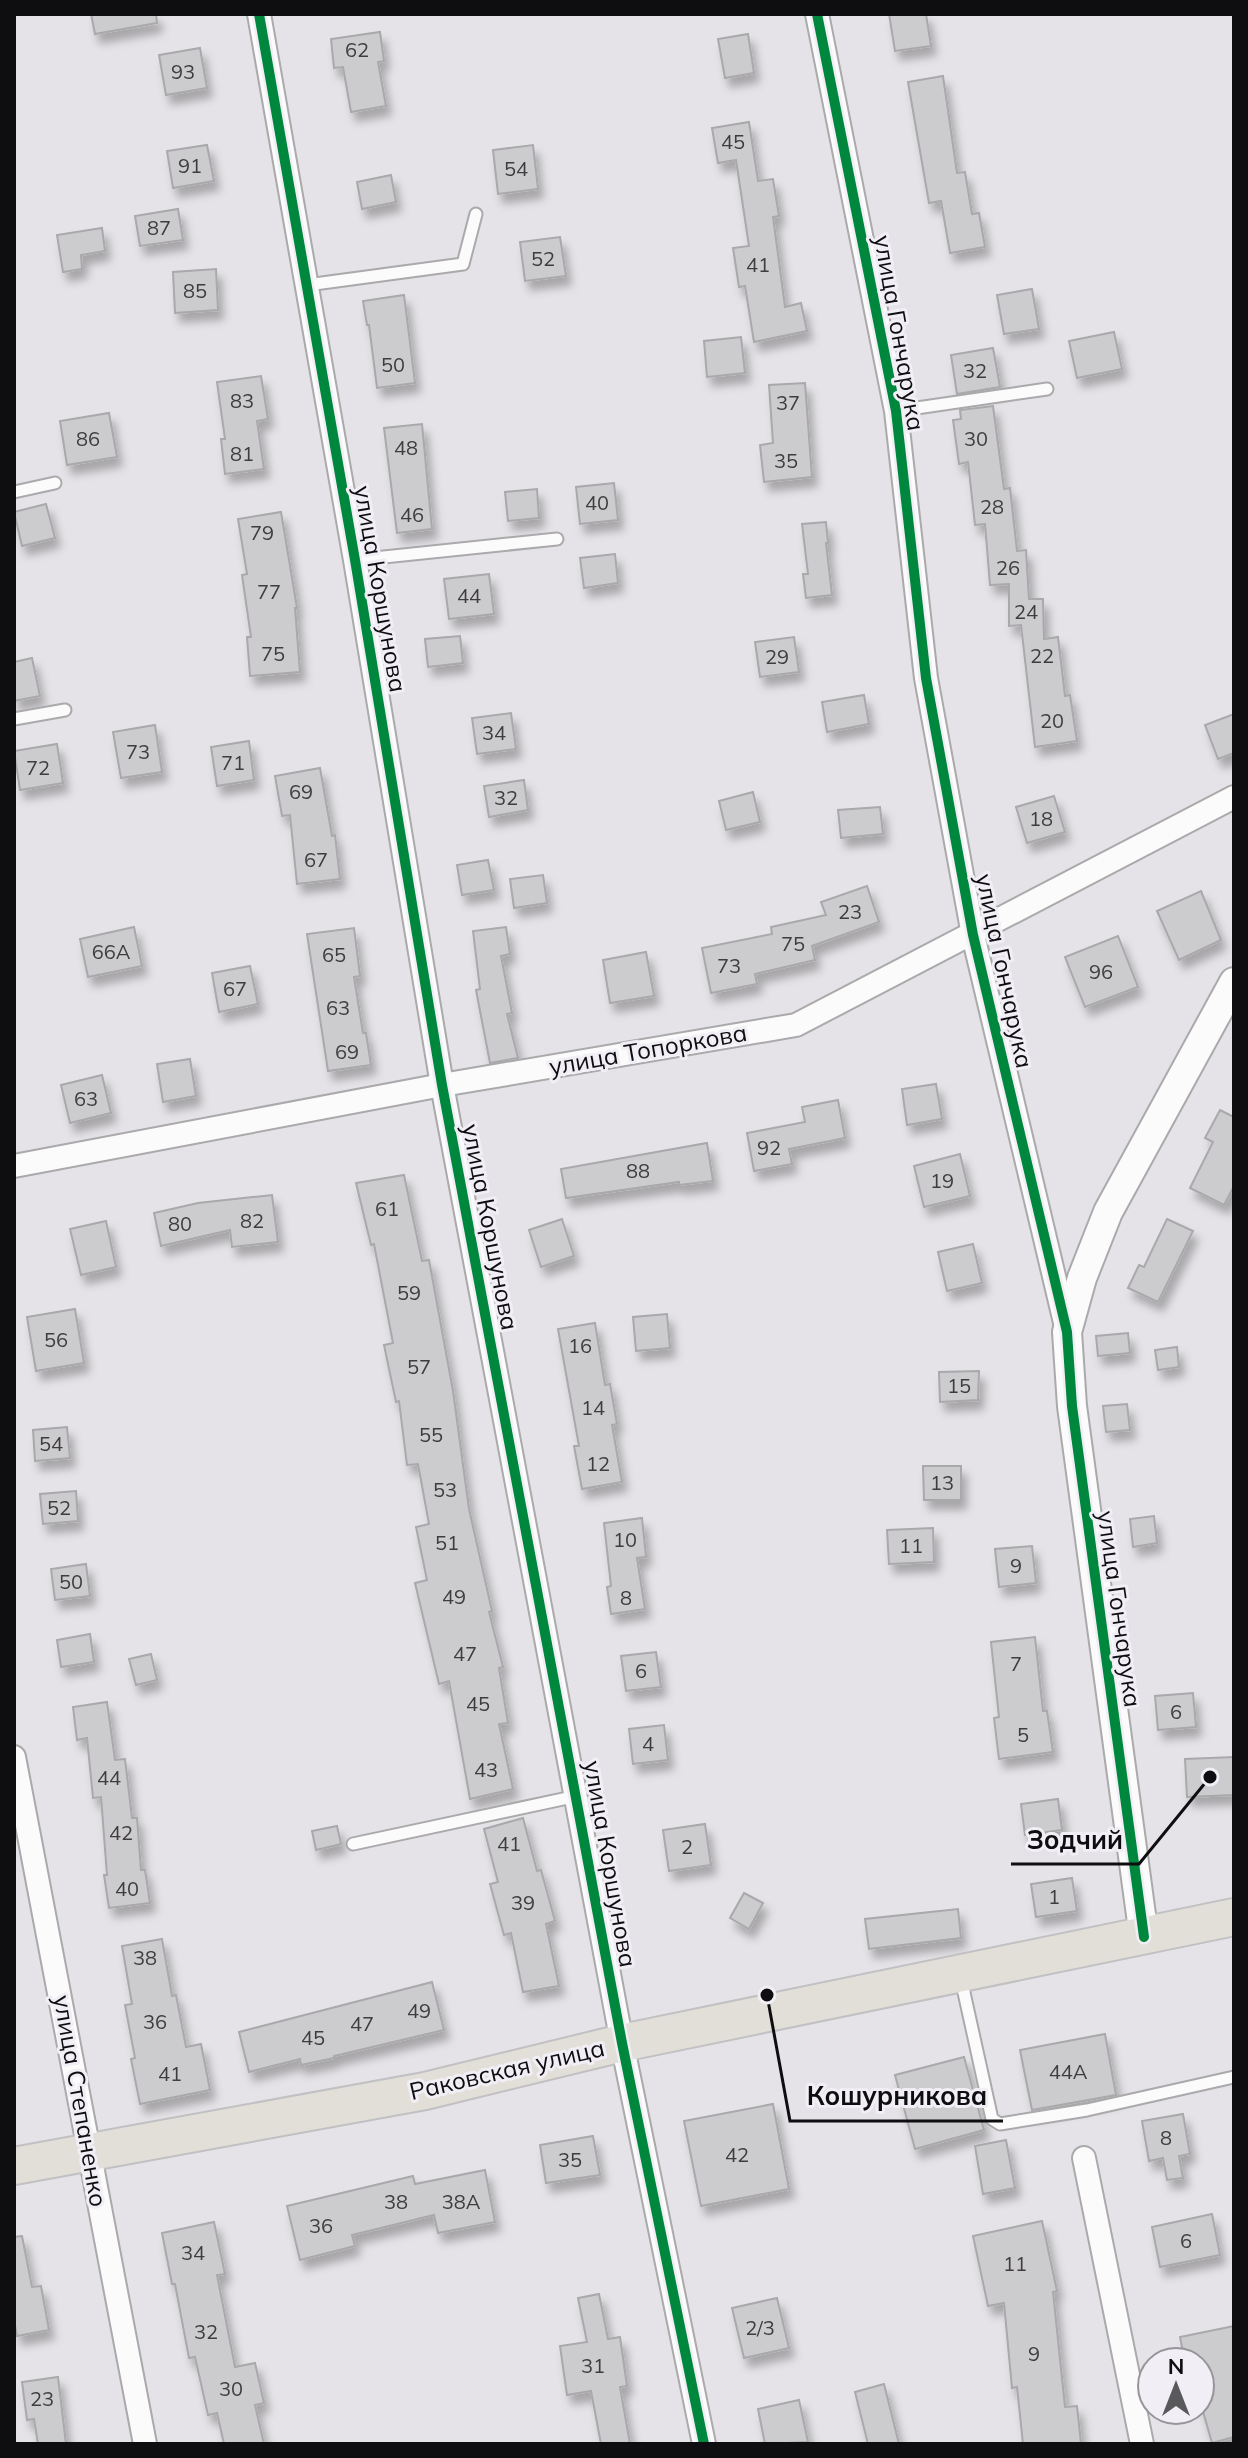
<svg xmlns="http://www.w3.org/2000/svg" width="1248" height="2458" font-family="Mulish,sans-serif">
	<defs>
		<filter id="shadow"><feDropShadow dx="5" dy="9" stdDeviation="4" flood-color="#0004"/></filter>
	</defs>
	<rect width="100%" height="100%" fill="#e5e3e7"/>
	<g fill="#cccbce" stroke="#a9a8aa" stroke-width="2" filter="url(#shadow)">
		<polygon points="91,14 156,14 157,23 95,34"/>
		<polygon points="889,14 926,14 931,46 895,51"/>
		<polygon points="380,32 384,61 378,62 386,106 351,112 343,67 334,68 331,39"/>
		<polygon points="748,34 754,73 725,78 718,39"/>
		<polygon points="200,48 207,88 166,95 159,55"/>
		<polygon points="943,76 957,173 965,172 972,214 979,213 985,247 950,253 941,201 929,203 908,82"/>
		<polygon points="749,122 758,181 773,179 779,216 773,217 785,307 801,303 807,331 754,342 745,286 739,287 733,248 749,246 736,160 718,163 712,128"/>
		<polygon points="207,145 214,181 173,188 167,151"/>
		<polygon points="533,145 538,189 498,194 493,150"/>
		<polygon points="391,175 396,202 362,209 357,182"/>
		<polygon points="178,209 183,240 140,246 135,216"/>
		<polygon points="102,228 105,251 81,255 82,269 63,272 57,235"/>
		<polygon points="560,237 566,276 525,281 520,242"/>
		<polygon points="216,269 218,310 175,313 173,272"/>
		<polygon points="1032,289 1039,329 1004,334 997,295"/>
		<polygon points="404,295 415,383 377,388 369,325 367,325 363,301"/>
		<polygon points="1114,332 1122,369 1077,378 1069,341"/>
		<polygon points="741,337 745,373 707,377 704,341"/>
		<polygon points="993,348 1000,387 957,394 951,355"/>
		<polygon points="261,376 268,419 257,421 264,469 225,474 221,439 225,439 217,382"/>
		<polygon points="805,383 812,477 764,482 760,445 773,443 769,385"/>
		<polygon points="993,406 1004,489 1010,488 1017,551 1026,550 1029,599 1043,599 1044,639 1058,637 1065,696 1070,695 1077,741 1035,747 1021,625 1009,626 1009,584 990,585 985,524 975,525 968,462 959,464 953,420 961,419 960,410"/>
		<polygon points="109,413 117,457 67,465 60,421"/>
		<polygon points="422,424 432,529 397,533 384,428"/>
		<polygon points="614,483 618,520 580,524 576,487"/>
		<polygon points="537,489 539,518 508,521 505,492"/>
		<polygon points="46,504 55,538 22,546 14,512"/>
		<polygon points="281,512 297,608 295,608 300,672 250,676 247,637 251,637 242,575 247,574 238,519"/>
		<polygon points="826,522 828,543 826,543 832,595 806,598 803,574 808,574 802,524"/>
		<polygon points="615,554 618,583 584,588 580,558"/>
		<polygon points="489,574 494,614 449,619 444,579"/>
		<polygon points="460,636 463,663 428,667 425,639"/>
		<polygon points="794,637 799,672 760,677 755,642"/>
		<polygon points="32,658 40,696 14,701 14,662"/>
		<polygon points="864,695 869,724 827,732 822,702"/>
		<polygon points="511,713 516,749 477,754 472,718"/>
		<polygon points="1234,714 1234,753 1218,759 1205,725"/>
		<polygon points="155,725 162,772 121,778 113,732"/>
		<polygon points="249,741 254,780 217,786 211,747"/>
		<polygon points="57,744 63,783 20,790 14,751"/>
		<polygon points="320,768 332,836 335,835 340,879 297,884 290,815 282,816 275,776"/>
		<polygon points="524,780 528,810 489,817 484,786"/>
		<polygon points="753,792 760,822 726,830 719,801"/>
		<polygon points="1054,796 1065,832 1027,843 1016,807"/>
		<polygon points="880,807 883,834 841,838 838,810"/>
		<polygon points="488,860 494,890 462,895 457,865"/>
		<polygon points="543,875 547,903 514,908 510,879"/>
		<polygon points="867,886 879,922 812,946 815,960 755,974 757,984 711,993 702,948 772,934 771,927 826,915 821,902"/>
		<polygon points="1201,891 1221,940 1179,960 1157,911"/>
		<polygon points="134,927 142,966 88,977 80,939"/>
		<polygon points="506,927 510,954 501,956 512,1013 507,1014 518,1058 490,1063 476,990 480,989 473,931"/>
		<polygon points="354,928 360,976 354,977 363,1033 366,1033 371,1065 328,1071 307,934"/>
		<polygon points="1118,936 1138,987 1085,1007 1065,957"/>
		<polygon points="646,952 654,996 610,1003 603,960"/>
		<polygon points="250,966 258,1004 219,1012 212,973"/>
		<polygon points="190,1059 196,1096 163,1102 157,1064"/>
		<polygon points="102,1075 111,1113 70,1123 61,1085"/>
		<polygon points="936,1084 942,1119 907,1125 902,1089"/>
		<polygon points="838,1100 845,1138 789,1149 792,1164 754,1171 747,1133 805,1122 802,1107"/>
		<polygon points="1220,1110 1234,1117 1234,1186 1224,1205 1190,1188 1213,1142 1205,1138"/>
		<polygon points="707,1143 713,1181 679,1185 679,1182 566,1198 561,1169"/>
		<polygon points="960,1154 970,1196 924,1207 914,1166"/>
		<polygon points="404,1175 422,1261 429,1260 453,1391 469,1509 492,1611 489,1612 503,1667 499,1668 508,1723 499,1724 513,1789 470,1799 449,1681 439,1684 415,1583 427,1580 416,1527 429,1524 418,1464 407,1465 399,1401 396,1402 384,1345 393,1343 374,1244 371,1245 356,1183"/>
		<polygon points="272,1195 278,1242 232,1247 230,1230 161,1246 154,1213 198,1203"/>
		<polygon points="562,1219 574,1256 541,1267 529,1230"/>
		<polygon points="1167,1219 1193,1231 1158,1302 1128,1288 1139,1265 1144,1267"/>
		<polygon points="106,1221 116,1267 81,1275 70,1229"/>
		<polygon points="973,1244 982,1283 947,1291 938,1252"/>
		<polygon points="75,1309 84,1363 36,1371 27,1317"/>
		<polygon points="667,1314 670,1348 636,1351 633,1317"/>
		<polygon points="595,1323 605,1385 610,1384 617,1424 612,1425 622,1482 582,1489 574,1446 579,1446 558,1329"/>
		<polygon points="1128,1333 1130,1353 1098,1356 1096,1336"/>
		<polygon points="1177,1347 1179,1367 1158,1370 1155,1350"/>
		<polygon points="979,1371 978,1400 940,1402 939,1372"/>
		<polygon points="1127,1404 1130,1430 1106,1432 1103,1406"/>
		<polygon points="67,1427 70,1458 35,1461 33,1430"/>
		<polygon points="923,1466 961,1466 961,1500 924,1500"/>
		<polygon points="76,1491 78,1521 43,1524 40,1494"/>
		<polygon points="1154,1516 1157,1543 1133,1547 1130,1519"/>
		<polygon points="642,1518 646,1557 637,1558 645,1609 611,1614 607,1587 611,1586 604,1523"/>
		<polygon points="933,1528 934,1562 889,1564 887,1530"/>
		<polygon points="1032,1546 1036,1583 999,1587 995,1549"/>
		<polygon points="86,1564 90,1596 55,1600 51,1569"/>
		<polygon points="90,1634 94,1662 61,1667 57,1640"/>
		<polygon points="1035,1637 1043,1711 1047,1711 1053,1752 999,1759 994,1718 999,1717 991,1642"/>
		<polygon points="656,1652 661,1687 626,1691 621,1656"/>
		<polygon points="151,1654 157,1680 136,1685 129,1659"/>
		<polygon points="1193,1693 1196,1727 1158,1730 1155,1696"/>
		<polygon points="107,1702 115,1760 125,1759 132,1818 137,1818 141,1870 145,1870 150,1903 109,1908 104,1875 107,1875 101,1797 93,1798 87,1738 77,1740 73,1707"/>
		<polygon points="664,1725 668,1760 633,1764 629,1729"/>
		<polygon points="1234,1757 1234,1795 1187,1797 1185,1759"/>
		<polygon points="1058,1799 1062,1830 1025,1835 1021,1804"/>
		<polygon points="523,1818 537,1871 541,1870 555,1921 546,1924 559,1986 523,1992 511,1933 504,1935 490,1884 498,1882 484,1829"/>
		<polygon points="705,1824 711,1865 669,1871 663,1830"/>
		<polygon points="337,1826 341,1844 316,1850 312,1831"/>
		<polygon points="1072,1878 1077,1911 1036,1917 1031,1884"/>
		<polygon points="744,1893 763,1903 749,1929 730,1918"/>
		<polygon points="958,1909 961,1938 869,1949 865,1919"/>
		<polygon points="162,1939 172,1996 176,1995 186,2047 201,2044 210,2090 140,2104 131,2059 135,2058 125,2005 132,2004 122,1946"/>
		<polygon points="432,1982 444,2030 334,2056 334,2058 301,2065 300,2059 249,2072 239,2032"/>
		<polygon points="1105,2034 1116,2095 1032,2110 1020,2050"/>
		<polygon points="964,2057 984,2130 915,2149 895,2075"/>
		<polygon points="773,2104 789,2189 701,2206 684,2121"/>
		<polygon points="1183,2114 1190,2154 1179,2156 1183,2178 1167,2180 1163,2158 1149,2161 1142,2121"/>
		<polygon points="593,2136 600,2175 546,2183 540,2145"/>
		<polygon points="1006,2140 1015,2188 983,2194 975,2146"/>
		<polygon points="485,2170 495,2222 438,2233 434,2215 352,2235 355,2246 300,2260 287,2206 413,2176 415,2184"/>
		<polygon points="1212,2214 1220,2255 1160,2267 1152,2227"/>
		<polygon points="1042,2221 1057,2291 1053,2292 1065,2407 1077,2406 1081,2444 1023,2444 1017,2387 1012,2388 1004,2303 988,2306 973,2236"/>
		<polygon points="214,2222 225,2274 217,2275 235,2367 255,2363 264,2403 255,2405 264,2444 224,2444 217,2413 208,2415 195,2357 189,2358 175,2284 172,2284 162,2233"/>
		<polygon points="22,2236 32,2287 41,2286 49,2330 17,2336 14,2320 14,2237"/>
		<polygon points="599,2294 608,2339 620,2337 627,2386 620,2387 630,2444 601,2444 591,2391 567,2395 560,2346 587,2342 578,2298"/>
		<polygon points="777,2298 789,2348 744,2358 732,2308"/>
		<polygon points="1234,2326 1234,2437 1212,2443 1200,2401 1200,2362 1185,2362 1180,2337"/>
		<polygon points="58,2377 66,2444 38,2444 34,2419 27,2420 22,2382"/>
		<polygon points="884,2384 899,2444 868,2444 855,2392"/>
		<polygon points="799,2400 808,2442 765,2444 758,2409"/>
	</g>
	<g fill="none" stroke-linecap="round" stroke-linejoin="round">
		<g stroke="#aaa9ab" stroke-width="15">
			<g id="service">
				<polyline points="307,285 463,264 476,214"/>
				<polyline points="896,411 1047,389"/>
				<polyline points="14,492 55,483"/>
				<polyline points="355,560 557,539"/>
				<polyline points="14,719 65,710"/>
				<polyline points="353,1844 577,1796"/>
				<polyline points="961,1979 992,2119 1000,2124 1087,2110 1234,2077"/>
			</g>
		</g>
		<g stroke="#aaa9ab" stroke-width="26">
			<g id="minor">
				<polyline points="259,14 355,560 442,1085 622,2043 704,2444"/>
				<polyline points="817,14 896,411 926,678 973,935 1067,1331"/>
				<polyline points="14,1166 442,1085 796,1025 1234,797"/>
				<polyline points="14,1757 145,2444"/>
				<polyline points="1084,2158 1142,2444"/>
			</g>
		</g>
		<g stroke="#aaa9ab" stroke-width="32">
			<polyline id="tertiary" points="1144,1937 1072,1406 1067,1332 1082,1278 1108,1212 1234,982"/>
		</g>
		<g stroke="#c1c0c2" stroke-width="40">
			<polyline id="primary" points="14,2166 425,2091 622,2043 1234,1917"/>
		</g>
		<use href="#service" stroke="#fbfbfb" stroke-width="11"/>
		<use href="#minor" stroke="#fbfbfb" stroke-width="22"/>
		<use href="#tertiary" stroke="#fbfbfb" stroke-width="28"/>
		<use href="#primary" stroke="#e2dfd9" stroke-width="36"/>
		<g stroke="#f1eff5" stroke-width="15">
			<g id="cycleway">
				<polyline points="259,14 355,560 442,1085 622,2043 704,2444"/>
				<polyline points="817,14 896,411 926,678 973,935 1067,1332 1072,1406 1144,1937"/>
			</g>
		</g>
		<use href="#cycleway" stroke="#00873e" stroke-width="10"/>
	</g>
	<g text-anchor="middle" stroke-width="6" stroke-linejoin="round" paint-order="stroke">
		<g font-size="20" fill="#3e3c3f">
			<text x="357" y="57">62</text>
			<text x="183" y="79">93</text>
			<text x="733" y="149">45</text>
			<text x="190" y="173">91</text>
			<text x="516" y="176">54</text>
			<text x="159" y="235">87</text>
			<text x="543" y="266">52</text>
			<text x="758" y="272">41</text>
			<text x="195" y="298">85</text>
			<text x="393" y="372">50</text>
			<text x="975" y="378">32</text>
			<text x="242" y="408">83</text>
			<text x="788" y="410">37</text>
			<text x="88" y="446">86</text>
			<text x="976" y="446">30</text>
			<text x="406" y="455">48</text>
			<text x="242" y="461">81</text>
			<text x="786" y="468">35</text>
			<text x="597" y="510">40</text>
			<text x="992" y="514">28</text>
			<text x="412" y="522">46</text>
			<text x="262" y="540">79</text>
			<text x="1008" y="575">26</text>
			<text x="269" y="599">77</text>
			<text x="469" y="603">44</text>
			<text x="1026" y="619">24</text>
			<text x="273" y="661">75</text>
			<text x="1042" y="663">22</text>
			<text x="777" y="664">29</text>
			<text x="1052" y="728">20</text>
			<text x="494" y="740">34</text>
			<text x="138" y="759">73</text>
			<text x="233" y="770">71</text>
			<text x="38" y="775">72</text>
			<text x="301" y="799">69</text>
			<text x="506" y="805">32</text>
			<text x="1041" y="826">18</text>
			<text x="316" y="867">67</text>
			<text x="850" y="919">23</text>
			<text x="793" y="951">75</text>
			<text x="111" y="959">66А</text>
			<text x="334" y="962">65</text>
			<text x="729" y="973">73</text>
			<text x="1101" y="979">96</text>
			<text x="235" y="996">67</text>
			<text x="338" y="1015">63</text>
			<text x="347" y="1059">69</text>
			<text x="86" y="1106">63</text>
			<text x="769" y="1155">92</text>
			<text x="638" y="1178">88</text>
			<text x="942" y="1188">19</text>
			<text x="387" y="1216">61</text>
			<text x="252" y="1228">82</text>
			<text x="180" y="1231">80</text>
			<text x="409" y="1300">59</text>
			<text x="56" y="1347">56</text>
			<text x="580" y="1353">16</text>
			<text x="419" y="1374">57</text>
			<text x="959" y="1393">15</text>
			<text x="593" y="1415">14</text>
			<text x="431" y="1442">55</text>
			<text x="51" y="1451">54</text>
			<text x="598" y="1471">12</text>
			<text x="942" y="1490">13</text>
			<text x="445" y="1497">53</text>
			<text x="59" y="1515">52</text>
			<text x="625" y="1547">10</text>
			<text x="447" y="1550">51</text>
			<text x="911" y="1553">11</text>
			<text x="1016" y="1573">9</text>
			<text x="71" y="1589">50</text>
			<text x="454" y="1604">49</text>
			<text x="626" y="1605">8</text>
			<text x="465" y="1661">47</text>
			<text x="1016" y="1671">7</text>
			<text x="641" y="1678">6</text>
			<text x="478" y="1711">45</text>
			<text x="1176" y="1719">6</text>
			<text x="1023" y="1742">5</text>
			<text x="648" y="1751">4</text>
			<text x="486" y="1777">43</text>
			<text x="109" y="1785">44</text>
			<text x="121" y="1840">42</text>
			<text x="509" y="1851">41</text>
			<text x="687" y="1854">2</text>
			<text x="127" y="1896">40</text>
			<text x="1054" y="1904">1</text>
			<text x="523" y="1910">39</text>
			<text x="145" y="1965">38</text>
			<text x="419" y="2018">49</text>
			<text x="155" y="2029">36</text>
			<text x="362" y="2031">47</text>
			<text x="313" y="2045">45</text>
			<text x="1068" y="2079">44А</text>
			<text x="170" y="2081">41</text>
			<text x="1166" y="2145">8</text>
			<text x="737" y="2162">42</text>
			<text x="570" y="2167">35</text>
			<text x="396" y="2209">38</text>
			<text x="461" y="2209">38А</text>
			<text x="321" y="2233">36</text>
			<text x="1186" y="2248">6</text>
			<text x="193" y="2260">34</text>
			<text x="1015" y="2271">11</text>
			<text x="760" y="2335">2/3</text>
			<text x="206" y="2339">32</text>
			<text x="1034" y="2361">9</text>
			<text x="593" y="2373">31</text>
			<text x="231" y="2396">30</text>
			<text x="42" y="2406">23</text>
		</g>
		<g font-size="24" fill="#0e0d0f" stroke="#f1eff5">
			<text transform="translate(899 333) rotate(80)" y="8">улица Гончарука</text>
			<text transform="translate(380 589) rotate(80)" y="8">улица Коршунова</text>
			<text transform="translate(1004 971) rotate(78)" y="8">улица Гончарука</text>
			<text transform="translate(648 1050) rotate(-10)" y="8">улица Топоркова</text>
			<text transform="translate(490 1227) rotate(79)" y="8">улица Коршунова</text>
			<text transform="translate(1119 1609) rotate(82)" y="8">улица Гончарука</text>
			<text transform="translate(610 1864) rotate(80)" y="8">улица Коршунова</text>
			<text transform="translate(507 2070) rotate(-13)" y="8">Раковская улица</text>
			<text transform="translate(80 2101) rotate(80)" y="8">улица Степаненко</text>
		</g>
	</g>
	<path fill="none" stroke="#0e0d0f" stroke-width="3" d="M1210 1777L1139 1864H1011M767 1995L790 2121H1003"/>
	<g fill="#0e0d0f" stroke="#f1eff5" stroke-width="3">
		<circle cx="1210" cy="1777" r="8"/>
		<circle cx="767" cy="1995" r="8"/>
	</g>
	<g font-size="26" text-anchor="middle" font-weight="bold" fill="#0e0d0f" stroke="#f1eff5" stroke-width="6" stroke-linejoin="round" paint-order="stroke">
		<text x="1075" y="1849">Зодчий</text>
		<text x="897" y="2105">Кошурникова</text>
	</g>
	<rect width="1248" height="2458" fill="none" stroke="#0e0d0f" stroke-width="32"/>
	<g transform="translate(1176 2386)"><circle r="38" fill="#f1eff5" stroke="#969599" stroke-width="2"/>
	<path d="M0-6L14 30L0 20L-14 30Z" fill="#59585b"/>
	<text y="-12" font-size="22" font-weight="bold" text-anchor="middle" fill="#0e0d0f">N</text>
	</g>
</svg>
